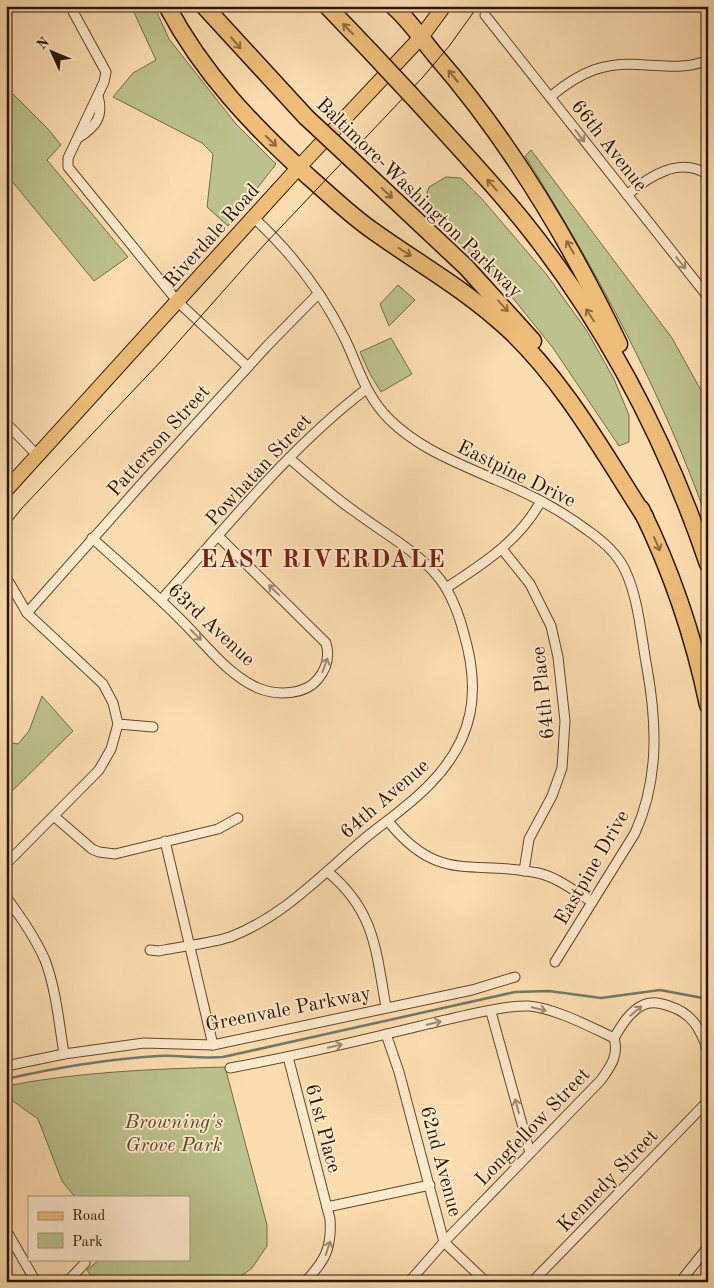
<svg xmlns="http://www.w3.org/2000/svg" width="714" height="1288" font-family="'Old Standard TT',serif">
	<rect width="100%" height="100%" fill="#fcddb0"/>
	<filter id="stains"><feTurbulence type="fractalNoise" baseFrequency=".004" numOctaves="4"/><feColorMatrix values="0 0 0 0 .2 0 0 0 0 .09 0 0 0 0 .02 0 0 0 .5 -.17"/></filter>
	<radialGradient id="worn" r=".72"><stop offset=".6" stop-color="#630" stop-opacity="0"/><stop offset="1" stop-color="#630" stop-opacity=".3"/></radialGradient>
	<g fill="#bcc28d" stroke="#746c46">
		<polygon points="131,6 154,6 169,39 236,124 276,164 228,226 207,207 213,154 202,143 113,97 133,73 156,60"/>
		<polygon points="6,87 48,129 61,145 47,160 128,257 94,281 6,174"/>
		<path d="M531,150l141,188 36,65v119c-46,-130 -110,-249 -183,-366z"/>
		<polygon points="446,177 461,178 482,199 547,275 587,331 614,379 629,415 629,442 619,446 553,348 512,297 423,205 429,187"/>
		<polygon points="398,285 415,300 389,326 380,304"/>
		<polygon points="391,338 412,374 381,392 370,374 360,352"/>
		<polygon points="42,696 73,731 6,797 6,742 18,744 29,731"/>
		<path d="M225,1067l42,158v21l-15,22 -19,14h-138l-8,-12 13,-11h89v-62h-114l-13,-16 -24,-62 -32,-23v-10c72,-14 146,-17 219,-19z"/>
	</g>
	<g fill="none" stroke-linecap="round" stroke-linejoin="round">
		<path stroke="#717968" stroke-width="2.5" d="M6,1079c49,-11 102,-20 152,-23 21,-1 43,3 65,1l292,-65 34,-1 52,7 59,-8 48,9"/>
		<g stroke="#61472c" stroke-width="11">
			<g id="minor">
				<polyline points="70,6 106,72 104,82 68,158 68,167 178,302 248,367"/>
				<polyline points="485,15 708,297"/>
				<path d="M550,97c31,-26 55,-36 96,-32 21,1 42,4 62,-5"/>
				<path d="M78,138c18,-11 26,-22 20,-42"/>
				<path d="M627,195c21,-18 53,-40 81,-20"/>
				<path d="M254,218c38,35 68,74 91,121 14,29 20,56 44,80 30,30 69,44 107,61 32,13 63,29 91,50 16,11 30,23 38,40 14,30 16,66 22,98 10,56 12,112 -12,165l-80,129"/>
				<polyline points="6,423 37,455"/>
				<path d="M92,538c29,26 59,52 87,80 24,23 48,57 79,70 19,8 47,7 60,-9 9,-11 12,-22 8,-36l-107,-106"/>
				<polyline points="502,549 530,584 551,626 558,657 565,721 562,768 552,796 529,839 524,871"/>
				<polyline points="6,577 27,613 103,684 113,703 118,724 111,749 99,770 6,864"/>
				<path d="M446,588c37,-24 73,-47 95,-87"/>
				<path d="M161,600c65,-72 127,-151 204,-210"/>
				<polyline points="27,613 145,480 267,346 318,294"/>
				<polyline points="118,724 153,727"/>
				<polyline points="55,817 92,849 99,852 115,854 218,829 238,818"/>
				<path d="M388,821c51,64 84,38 150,52 19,4 38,19 54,29"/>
				<polyline points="165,841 213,1045"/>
				<path d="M328,872c47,39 48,79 58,135"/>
				<path d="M6,897c15,20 29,40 39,63 11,29 14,63 19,94"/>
				<path d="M150,950l9,1c23,-5 49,-7 71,-14 53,-20 91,-62 134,-98 22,-18 46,-34 66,-55 44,-45 51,-92 34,-150 -4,-16 -10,-32 -18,-46 -20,-33 -62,-54 -92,-77 -23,-16 -44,-35 -65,-53"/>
				<polyline points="491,1012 530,1153"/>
				<polyline points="386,1034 399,1072 444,1242 486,1282"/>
				<path d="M288,1057l42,162c2,29 -5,42 -25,63"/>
				<polyline points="6,1066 64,1054 144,1043 213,1045 472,990 515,977"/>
				<path d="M230,1068c65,-12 129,-27 194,-43 27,-6 78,-20 105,-19 25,2 62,21 85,32"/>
				<polyline points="327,1207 430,1185"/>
				<polyline points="6,1230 36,1282"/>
				<polyline points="67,1282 85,1263"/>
				<path d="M409,1282l35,-40 157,-162c10,-14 18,-25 13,-42 7,-12 16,-27 29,-33 8,-4 18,-2 26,1 23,7 32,23 39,46"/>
				<polyline points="532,1282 708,1101"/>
				<polyline points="680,1282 708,1247"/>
			</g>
		</g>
		<g stroke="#2d1500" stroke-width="16">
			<polyline id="primary" points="6,490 299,167 422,36 444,6"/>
		</g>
		<g stroke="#2d1500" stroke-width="19">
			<g id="motorway">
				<path d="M167,6c36,68 86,120 142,171 22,19 43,40 67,56 45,32 90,57 131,95 57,53 96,124 138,189"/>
				<polyline points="204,6 306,117"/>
				<polyline points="327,6 370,51"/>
				<path d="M393,6c17,15 28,32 42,49 76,87 134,185 184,289"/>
				<path d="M412,96c37,41 76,82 111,125 82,102 143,219 185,343"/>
				<polyline points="351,159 466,267 533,341"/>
				<path d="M641,509c30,61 53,129 67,196"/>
			</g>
		</g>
		<use href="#minor" stroke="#fde9cc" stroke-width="9"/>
		<use href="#primary" stroke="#eebe78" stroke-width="14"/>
		<use href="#motorway" stroke="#eebe78" stroke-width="16"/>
		<polyline stroke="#2d1500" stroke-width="1" points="6,528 22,508 164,358 264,245 423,77 450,45 478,6"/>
		<g stroke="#2d1500" stroke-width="19" stroke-linecap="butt">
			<g id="motorway-bridge">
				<polyline points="370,51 412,96"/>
				<polyline points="306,117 351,159"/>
			</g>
		</g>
		<use href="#motorway-bridge" stroke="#eebe78" stroke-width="16"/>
	</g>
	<defs><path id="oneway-shaft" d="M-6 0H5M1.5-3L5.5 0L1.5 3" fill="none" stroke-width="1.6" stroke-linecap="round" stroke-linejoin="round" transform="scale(1.25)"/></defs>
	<g stroke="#8e6a3c">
		<use href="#oneway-shaft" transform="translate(348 29) rotate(-134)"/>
		<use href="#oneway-shaft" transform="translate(236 43) rotate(49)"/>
		<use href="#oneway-shaft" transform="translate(453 76) rotate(-130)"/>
		<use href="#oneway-shaft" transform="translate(271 141) rotate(44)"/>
		<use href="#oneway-shaft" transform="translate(492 185) rotate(-131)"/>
		<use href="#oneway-shaft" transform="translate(387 193) rotate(43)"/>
		<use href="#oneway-shaft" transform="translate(570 247) rotate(-120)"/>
		<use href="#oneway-shaft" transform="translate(405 252) rotate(32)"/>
		<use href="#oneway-shaft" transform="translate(503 306) rotate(48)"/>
		<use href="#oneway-shaft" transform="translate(590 315) rotate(-123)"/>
		<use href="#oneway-shaft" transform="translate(657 544) rotate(66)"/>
	</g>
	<g stroke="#9f8a70">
		<use href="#oneway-shaft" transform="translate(580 136) rotate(52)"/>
		<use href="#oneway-shaft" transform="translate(681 263) rotate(51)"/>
		<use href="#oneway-shaft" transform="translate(274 590) rotate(-136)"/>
		<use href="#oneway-shaft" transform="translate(196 635) rotate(45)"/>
		<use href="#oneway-shaft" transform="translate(325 665) rotate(-70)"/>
		<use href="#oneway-shaft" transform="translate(539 1009) rotate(14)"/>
		<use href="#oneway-shaft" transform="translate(636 1011) rotate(-40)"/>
		<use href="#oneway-shaft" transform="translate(434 1023) rotate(-13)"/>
		<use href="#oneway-shaft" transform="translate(335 1046) rotate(-13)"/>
		<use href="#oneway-shaft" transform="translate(517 1106) rotate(-105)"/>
		<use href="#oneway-shaft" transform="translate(328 1248) rotate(-72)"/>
	</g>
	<g text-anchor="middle" stroke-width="4" stroke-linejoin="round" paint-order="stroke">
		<g font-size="20" fill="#2d1500" stroke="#fde9cc">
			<text transform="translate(610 145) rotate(52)" y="7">66th Avenue</text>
			<text transform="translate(420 197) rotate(44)" y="7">Baltimore-Washington Parkway</text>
			<text transform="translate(211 235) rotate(-48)" y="7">Riverdale Road</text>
			<text transform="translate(158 440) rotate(-48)" y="7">Patterson Street</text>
			<text transform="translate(258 469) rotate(-47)" y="7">Powhatan Street</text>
			<text transform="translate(517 473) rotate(26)" y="7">Eastpine Drive</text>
			<text transform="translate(212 624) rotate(43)" y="7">63rd Avenue</text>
			<text transform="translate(542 693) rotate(-96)" y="7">64th Place</text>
			<text transform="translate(384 798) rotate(-41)" y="7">64th Avenue</text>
			<text transform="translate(591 867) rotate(-60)" y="7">Eastpine Drive</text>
			<text transform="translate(288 1008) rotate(-11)" y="7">Greenvale Parkway</text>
			<text transform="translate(532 1126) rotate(-46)" y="7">Longfellow Street</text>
			<text transform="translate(324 1128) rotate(75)" y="7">61st Place</text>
			<text transform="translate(442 1161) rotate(75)" y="7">62nd Avenue</text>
			<text transform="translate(607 1180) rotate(-46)" y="7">Kennedy Street</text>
		</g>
		<g font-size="20" font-style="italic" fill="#58492a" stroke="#fde9cc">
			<text x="174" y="1128">Browning's<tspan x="174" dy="23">Grove Park</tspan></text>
		</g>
		<g font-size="25" font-weight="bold" letter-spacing="1" fill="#7a1f14" stroke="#fde9cc">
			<text x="323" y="567">EAST RIVERDALE</text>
		</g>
	</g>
	<rect width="714" height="1288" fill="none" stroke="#fcddb0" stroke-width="25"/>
	<rect x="8" y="8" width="699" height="1273" fill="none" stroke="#2d1500" stroke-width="2.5"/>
	<rect x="12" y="12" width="689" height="1263" fill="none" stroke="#2d1500"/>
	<rect x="28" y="1196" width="162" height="65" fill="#fde9cc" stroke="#aa947a"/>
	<rect x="38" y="1212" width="25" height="8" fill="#eebe78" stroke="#aa947a"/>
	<text x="72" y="1220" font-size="15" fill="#2d1500">Road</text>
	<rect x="38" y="1233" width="25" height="15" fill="#bcc28d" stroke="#aa947a"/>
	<text x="72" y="1246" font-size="15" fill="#2d1500">Park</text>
	<g transform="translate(52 52) rotate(314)" stroke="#fde9cc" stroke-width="4" paint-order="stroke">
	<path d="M0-4L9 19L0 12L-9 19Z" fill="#2d1500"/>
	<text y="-8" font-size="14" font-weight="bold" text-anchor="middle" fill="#2d1500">N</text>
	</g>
	<rect width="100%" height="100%" filter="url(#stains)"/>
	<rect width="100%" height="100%" fill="url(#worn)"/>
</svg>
